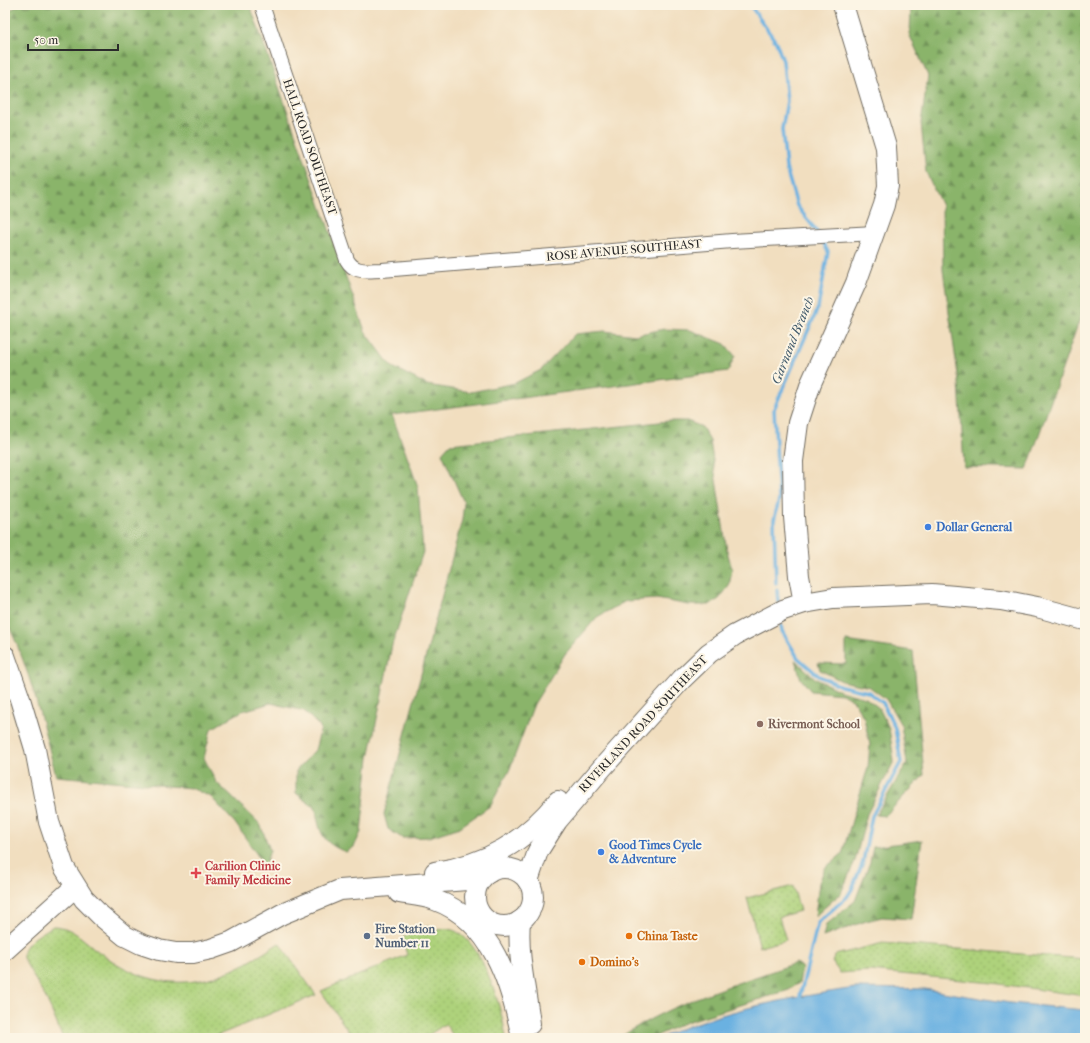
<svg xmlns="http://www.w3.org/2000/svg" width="1090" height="1043" font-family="'IM FELL French Canon',serif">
	<defs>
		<pattern id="grass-dots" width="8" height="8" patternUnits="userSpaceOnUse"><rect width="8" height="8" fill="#aed27b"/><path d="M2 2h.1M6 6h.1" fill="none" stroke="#96b46a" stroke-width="1.8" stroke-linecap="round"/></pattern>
		<pattern id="forest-firs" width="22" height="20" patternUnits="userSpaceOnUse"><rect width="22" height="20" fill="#8ab46b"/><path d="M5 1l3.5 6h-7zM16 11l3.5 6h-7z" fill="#719358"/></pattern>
	</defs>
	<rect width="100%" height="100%" fill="#fcf5e5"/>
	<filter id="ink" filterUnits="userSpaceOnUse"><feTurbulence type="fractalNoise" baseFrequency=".025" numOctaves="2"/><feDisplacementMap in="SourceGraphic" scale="8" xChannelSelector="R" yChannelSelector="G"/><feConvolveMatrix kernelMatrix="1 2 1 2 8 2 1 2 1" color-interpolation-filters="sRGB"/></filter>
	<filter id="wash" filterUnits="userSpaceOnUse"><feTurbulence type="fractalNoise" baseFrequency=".012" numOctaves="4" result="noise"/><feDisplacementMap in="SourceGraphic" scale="16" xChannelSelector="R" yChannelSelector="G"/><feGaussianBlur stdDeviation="0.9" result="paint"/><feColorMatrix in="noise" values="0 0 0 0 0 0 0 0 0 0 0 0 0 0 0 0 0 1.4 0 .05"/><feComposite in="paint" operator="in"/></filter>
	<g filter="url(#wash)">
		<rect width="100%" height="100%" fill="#f1debf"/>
		<g fill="url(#grass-dots)" stroke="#6c7e53">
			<polygon points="793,886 800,911 779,917 786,940 760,947 747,898"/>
			<path d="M53,926c22,1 31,16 49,28 64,46 116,31 177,-11l37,52 -105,43h-148l-16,-38 -24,-42c-1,-16 18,-24 30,-32z"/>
			<path d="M428,926l3,6c6,-2 12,-4 18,-3 33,6 53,81 57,109h-51l-10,-14 -21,14h-71l-32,-47 86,-36 -5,-17z"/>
			<polygon points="883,943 1085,959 1085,996 992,983 870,971 840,973 832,962 835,955"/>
		</g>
		<g fill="url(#forest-firs)" stroke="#5a704b">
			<path d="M20,5h230l115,326 26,35 36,19 44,7 44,-9 26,-13 34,-36 30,-3 30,4 29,-6 26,1 35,14 10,12 -7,15 -336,44 26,72 5,65 -31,93 -23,113 -8,74 -7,15 -8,5c-24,-9 -27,-20 -30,-43l-20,-16v-22l19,-21 6,-22 -17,-17 -33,-8 -29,8 -31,18 -7,29 12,24 44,42 10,26 -5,16 -30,-43 -24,-26 -20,-9 -135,-12c-14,-54 -26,-108 -51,-158v-606z"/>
			<polygon points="911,5 1085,5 1085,304 1027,469 964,467 959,382 943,270 942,206 926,172 921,123 928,76 910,36"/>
			<polygon points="669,421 687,421 702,427 710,441 727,551 732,569 729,586 719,599 709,605 689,605 657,599 626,601 597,617 565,654 534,704 509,771 490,806 460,827 429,837 402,838 388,829 384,814 462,520 464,503 442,453 450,444"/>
			<polygon points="846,641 913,651 924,775 885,816 876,815 907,763 901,725 886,699 870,687 842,681 820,670 818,663 846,664"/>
			<polygon points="795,660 816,679 840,691 866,698 879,708 889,728 894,761 867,814 855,861 841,893 815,916 819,883 825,868 842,854 868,767 870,745 864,718 854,701 842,694 811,691 801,679"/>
			<polygon points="922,840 911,919 882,917 866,921 823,937 826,925 855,901 870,862 873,847"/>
			<path d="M796,963l6,5 -3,15 -10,7 -103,32 -34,16h-33c55,-37 115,-53 177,-75z"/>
		</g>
		<path fill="#6bb1e1" stroke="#4b6e86" d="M855,988l70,1 85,14 75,7v28h-425c60,-28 129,-40 195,-50z"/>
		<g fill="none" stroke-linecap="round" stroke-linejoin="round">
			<g stroke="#6bb1e1" stroke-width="3.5">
				<polyline points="750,5 776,42 783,61 787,101 782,129 786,168 797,206 818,233"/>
				<polyline points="776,583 774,520 779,500 774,409 818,308 828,252 822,240"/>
				<polyline points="777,590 778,602"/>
				<polyline points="781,625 782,631 798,658 819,676 841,686 868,692 883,703 895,728 901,762 872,816 863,862 852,889 847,897 818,922 800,996 801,1001"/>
			</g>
		</g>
	</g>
	<g filter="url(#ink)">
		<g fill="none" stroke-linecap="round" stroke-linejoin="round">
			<g stroke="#706a5f" stroke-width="16">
				<path id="street" d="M262,5l85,255c8,14 21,10 35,10l350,-29 143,-8"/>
			</g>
			<g stroke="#706a5f" stroke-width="22">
				<g id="secondary">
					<polyline points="804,603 799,576 794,517 793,461 798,423 811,383 856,283 884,205 888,186 886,147 843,5"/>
					<polyline points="5,656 20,699 35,749 49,822 64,867 84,899 101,916 125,936 141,944 159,950 176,953 193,953 211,949 231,942 282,914 340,890 467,880 490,872"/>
					<circle cx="504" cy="897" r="29"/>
					<path d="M435,872c53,-8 89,-30 123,-71"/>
					<polyline points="528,881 538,851 557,821 602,768 682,679 709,653 735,635 783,610 804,603 833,598 932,594 1001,600 1037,607 1085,620"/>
					<path d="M399,893c12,2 25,3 36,7 58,21 76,84 87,138"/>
					<path d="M520,921c-3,35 6,68 10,103"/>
					<polyline points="5,950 75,887"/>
				</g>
			</g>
			<use href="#street" stroke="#fff" stroke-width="14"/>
			<use href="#secondary" stroke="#fff" stroke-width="20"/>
		</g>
	</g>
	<g fill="#3f7fe0" stroke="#fcf5e5" stroke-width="1.5">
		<circle cx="928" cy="527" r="4"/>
		<circle cx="601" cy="852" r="4"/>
	</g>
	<circle fill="#8d6e63" stroke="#fcf5e5" stroke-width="1.5" cx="760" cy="724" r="4"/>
	<path fill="#e0444e" stroke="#fcf5e5" stroke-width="1.5" d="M194 867h4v4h4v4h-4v4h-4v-4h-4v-4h4z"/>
	<circle fill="#5c6f8a" stroke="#fcf5e5" stroke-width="1.5" cx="367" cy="936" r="4"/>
	<g fill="#e8710a" stroke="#fcf5e5" stroke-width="1.5">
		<circle cx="629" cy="936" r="4"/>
		<circle cx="582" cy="962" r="4"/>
	</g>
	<g text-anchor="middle" stroke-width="4" stroke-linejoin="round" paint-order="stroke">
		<g font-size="12" fill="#2b2b2b" stroke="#fcf5e5">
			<text transform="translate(310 147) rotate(71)" y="4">HALL ROAD SOUTHEAST</text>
			<text transform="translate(624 250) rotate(-5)" y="4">ROSE AVENUE SOUTHEAST</text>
			<text transform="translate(643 724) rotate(-47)" y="4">RIVERLAND ROAD SOUTHEAST</text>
		</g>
		<g font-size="12" font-weight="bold" fill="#366cbe" stroke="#fcf5e5" text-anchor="start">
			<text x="936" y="531">Dollar General</text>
			<text x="609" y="849">Good Times Cycle<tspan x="609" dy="14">&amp; Adventure</tspan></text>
		</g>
		<g font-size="12" font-weight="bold" fill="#785e54" stroke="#fcf5e5" text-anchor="start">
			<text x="768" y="728">Rivermont School</text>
		</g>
		<g font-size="12" font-weight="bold" fill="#be3a42" stroke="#fcf5e5" text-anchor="start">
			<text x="205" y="870">Carilion Clinic<tspan x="205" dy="14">Family Medicine</tspan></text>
		</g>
		<g font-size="12" font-weight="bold" fill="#4e5e75" stroke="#fcf5e5" text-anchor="start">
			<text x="375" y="933">Fire Station<tspan x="375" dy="14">Number 11</tspan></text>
		</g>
		<g font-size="12" font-weight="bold" fill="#c56008" stroke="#fcf5e5" text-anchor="start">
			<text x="637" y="940">China Taste</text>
			<text x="590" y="966">Domino's</text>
		</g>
		<g font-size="13" font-style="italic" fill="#415a6b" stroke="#fcf5e5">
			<text transform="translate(792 340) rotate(-68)" y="5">Garnand Branch</text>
		</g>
	</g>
	<rect width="1090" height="1043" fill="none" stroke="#fcf5e5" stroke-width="20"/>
	<path d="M28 44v6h90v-6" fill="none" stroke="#2b2b2b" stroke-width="2"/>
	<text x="34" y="44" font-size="12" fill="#2b2b2b" stroke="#fcf5e5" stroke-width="3" paint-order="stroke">50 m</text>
</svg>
